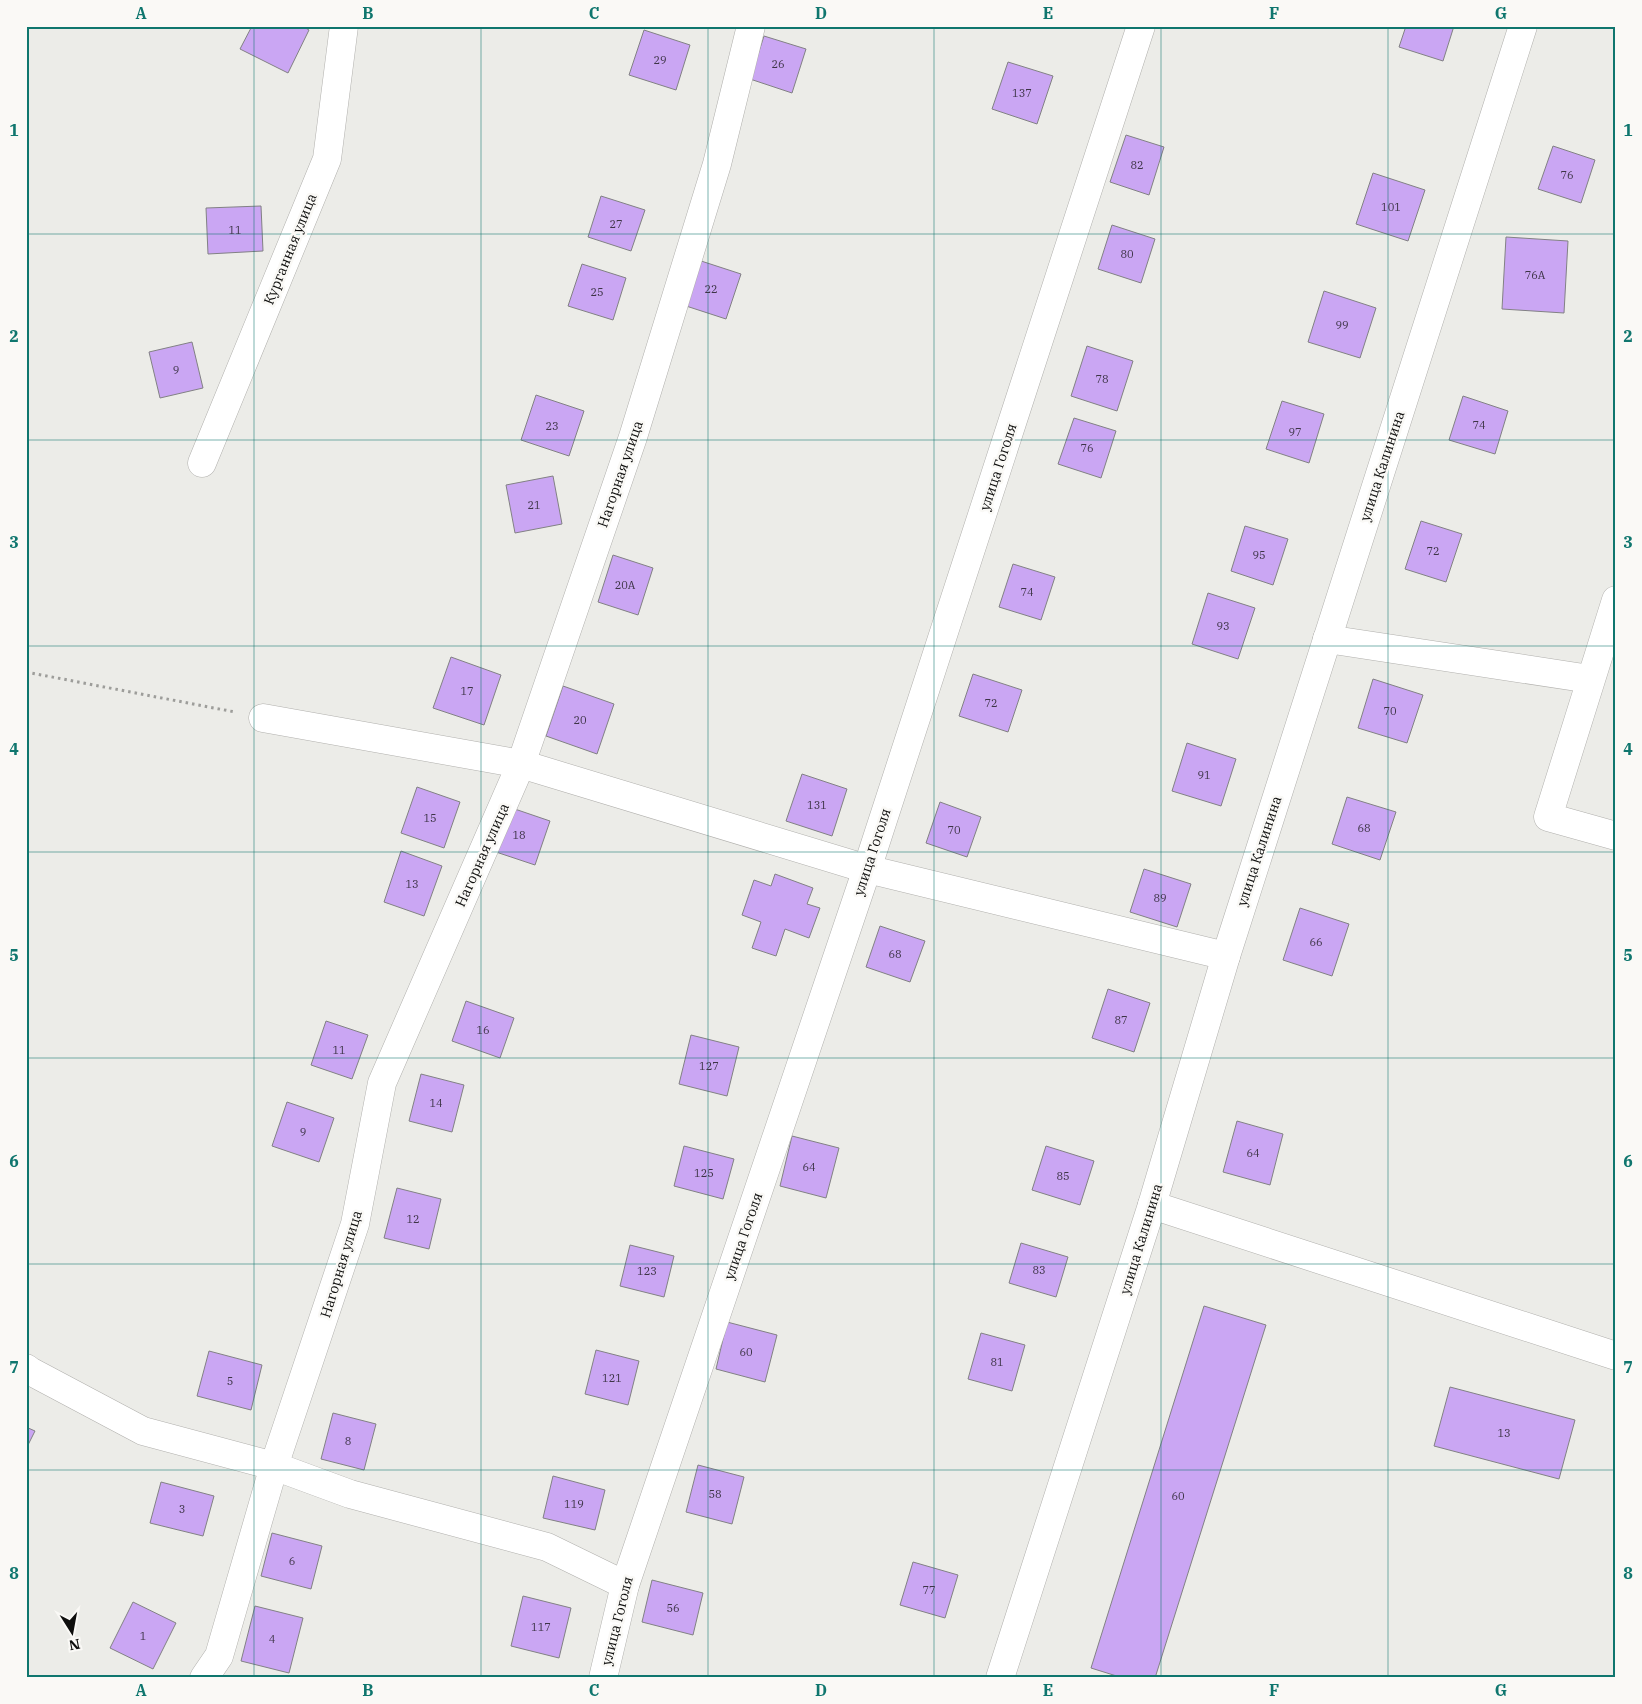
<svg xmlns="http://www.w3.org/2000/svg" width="1642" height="1704" font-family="'IBM Plex Serif',serif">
	<rect width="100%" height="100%" fill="#ecece8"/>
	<g fill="#caa6f3" stroke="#828184">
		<polygon points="252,26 302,26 309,30 288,73 240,49"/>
		<polygon points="1406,26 1454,26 1443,61 1399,47"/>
		<polygon points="644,30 690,45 676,90 629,75"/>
		<polygon points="764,36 806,49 792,93 750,79"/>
		<polygon points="1008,62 1053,76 1037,124 992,109"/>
		<polygon points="1126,135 1164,147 1149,195 1110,182"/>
		<polygon points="1553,146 1595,160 1581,203 1538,189"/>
		<polygon points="1373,173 1425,190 1408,241 1356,224"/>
		<polygon points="601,196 645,210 631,251 588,237"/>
		<polygon points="261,206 263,251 208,254 206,208"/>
		<polygon points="1112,225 1155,239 1141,283 1098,269"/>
		<polygon points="1506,237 1568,241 1564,313 1502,309"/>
		<polygon points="695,259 741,274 726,319 680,304"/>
		<polygon points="582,264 626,278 613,320 568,306"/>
		<polygon points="1324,291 1376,308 1360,358 1308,342"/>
		<polygon points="192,342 203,388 160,398 149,352"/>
		<polygon points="1087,346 1133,361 1117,411 1071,396"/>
		<polygon points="536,395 584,411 569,456 521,440"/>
		<polygon points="1463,396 1508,411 1495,454 1449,440"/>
		<polygon points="1282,401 1324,414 1309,463 1266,449"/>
		<polygon points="1074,418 1116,431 1101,478 1058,464"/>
		<polygon points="553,476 562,524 515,533 506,485"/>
		<polygon points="1421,521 1462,534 1446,582 1405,569"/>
		<polygon points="1245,526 1288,539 1273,585 1231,571"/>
		<polygon points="613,555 653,568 638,615 598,602"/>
		<polygon points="1013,564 1055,577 1041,620 999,607"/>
		<polygon points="1208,593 1255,608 1238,659 1192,644"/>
		<polygon points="451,657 501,675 484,725 433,708"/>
		<polygon points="973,674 1022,690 1008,732 959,716"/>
		<polygon points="1373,679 1423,695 1407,743 1358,728"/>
		<polygon points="563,686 614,704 597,754 546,736"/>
		<polygon points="1187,743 1236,759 1221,806 1172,791"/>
		<polygon points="802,774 847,789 832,836 786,821"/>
		<polygon points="417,787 460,802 444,848 401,833"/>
		<polygon points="1347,797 1396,812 1380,860 1332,844"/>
		<polygon points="940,802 981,817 967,857 926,843"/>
		<polygon points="503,805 550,821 535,865 487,849"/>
		<polygon points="401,851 442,866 424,916 384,902"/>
		<polygon points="1144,869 1191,884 1177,927 1130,912"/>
		<polygon points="775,874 813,888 807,904 820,908 809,938 785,929 776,956 752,948 761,922 742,915 754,880 771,886"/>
		<polygon points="1300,908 1349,924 1332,976 1283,960"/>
		<polygon points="880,926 925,941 910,982 866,967"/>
		<polygon points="1108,989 1150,1003 1134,1052 1092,1038"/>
		<polygon points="466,1001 514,1018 500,1058 452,1041"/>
		<polygon points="326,1021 368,1035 352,1079 311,1065"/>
		<polygon points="691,1035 739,1047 727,1096 679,1084"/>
		<polygon points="421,1074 464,1085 452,1132 409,1121"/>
		<polygon points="287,1102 334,1118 319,1162 272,1146"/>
		<polygon points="1237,1121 1283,1134 1270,1185 1223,1172"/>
		<polygon points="792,1136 839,1148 826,1198 780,1186"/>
		<polygon points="684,1146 734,1159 723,1199 674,1186"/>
		<polygon points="1046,1146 1094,1161 1080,1205 1032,1190"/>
		<polygon points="397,1188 441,1199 429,1249 384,1238"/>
		<polygon points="1021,1243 1068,1257 1056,1297 1009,1283"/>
		<polygon points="630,1245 674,1256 664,1297 620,1286"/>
		<polygon points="1204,1306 1266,1325 1155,1678 1123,1678 1091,1668"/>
		<polygon points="727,1322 777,1335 765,1382 716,1369"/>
		<polygon points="981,1333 1025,1345 1012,1391 968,1379"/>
		<polygon points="596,1350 639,1361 628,1405 585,1394"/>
		<polygon points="209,1351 262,1365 251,1410 197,1396"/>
		<polygon points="1450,1387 1575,1420 1559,1479 1434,1446"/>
		<polygon points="333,1413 376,1424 364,1470 321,1459"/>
		<polygon points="26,1427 35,1431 26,1449"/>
		<polygon points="698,1465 744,1477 732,1524 686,1512"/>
		<polygon points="553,1476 605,1490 595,1530 543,1518"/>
		<polygon points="161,1482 214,1496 203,1536 150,1523"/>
		<polygon points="272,1533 322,1546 311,1589 261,1576"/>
		<polygon points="913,1562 958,1575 945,1618 900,1605"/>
		<polygon points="652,1580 703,1593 693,1635 642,1622"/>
		<polygon points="523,1596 571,1608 559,1658 511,1646"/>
		<polygon points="133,1602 176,1623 153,1669 110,1648"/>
		<polygon points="255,1606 303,1618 289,1673 241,1661"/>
	</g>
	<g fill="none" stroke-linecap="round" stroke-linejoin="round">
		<g stroke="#b1b0ad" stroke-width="29">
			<g id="minor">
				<polyline points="202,463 327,159 344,26"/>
				<polyline points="1616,600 1548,817 1616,836"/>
				<polyline points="1327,639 1590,679"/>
				<polyline points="263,718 521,764 867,869 1226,956"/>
				<polyline points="1152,1205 1616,1356"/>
				<polyline points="26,1368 30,1371 143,1431 274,1466 350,1494 547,1547 625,1585"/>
				<polyline points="204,1678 219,1656 274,1466 355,1224 382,1083 521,764 633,437 717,164 751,26"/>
				<polyline points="603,1678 625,1585 867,869 1141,26"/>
				<polyline points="1000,1678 1152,1205 1226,956 1523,26"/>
			</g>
		</g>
		<polyline stroke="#9d9d9a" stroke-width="3" stroke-dasharray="2.5 4" stroke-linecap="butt" points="26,672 235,712"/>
		<use href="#minor" stroke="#fff" stroke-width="28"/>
	</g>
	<path fill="none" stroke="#0f766e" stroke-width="1" stroke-opacity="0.55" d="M254,26v1652M481,26v1652M708,26v1652M934,26v1652M1161,26v1652M1388,26v1652M26,234h1590M26,440h1590M26,646h1590M26,852h1590M26,1058h1590M26,1264h1590M26,1470h1590"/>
	<g text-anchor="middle" stroke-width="5" stroke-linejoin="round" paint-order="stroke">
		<g font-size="11" fill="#3d3446">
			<text x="660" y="64">29</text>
			<text x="778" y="68">26</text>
			<text x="1022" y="97">137</text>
			<text x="1137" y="169">82</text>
			<text x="1567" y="179">76</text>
			<text x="1391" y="211">101</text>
			<text x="616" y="228">27</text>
			<text x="235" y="234">11</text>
			<text x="1127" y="258">80</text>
			<text x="1535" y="279">76А</text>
			<text x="711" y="293">22</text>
			<text x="597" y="296">25</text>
			<text x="1342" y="329">99</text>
			<text x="176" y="374">9</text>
			<text x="1102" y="383">78</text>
			<text x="1479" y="429">74</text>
			<text x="552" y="430">23</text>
			<text x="1295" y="436">97</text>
			<text x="1087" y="452">76</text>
			<text x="534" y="509">21</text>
			<text x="1433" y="555">72</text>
			<text x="1259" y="559">95</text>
			<text x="625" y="589">20А</text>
			<text x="1027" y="596">74</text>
			<text x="1223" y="630">93</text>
			<text x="467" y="695">17</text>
			<text x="991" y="707">72</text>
			<text x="1390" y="715">70</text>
			<text x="580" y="724">20</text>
			<text x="1204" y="779">91</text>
			<text x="817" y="809">131</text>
			<text x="430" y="822">15</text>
			<text x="1364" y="832">68</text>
			<text x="954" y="834">70</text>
			<text x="519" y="839">18</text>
			<text x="412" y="888">13</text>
			<text x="1160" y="902">89</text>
			<text x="1316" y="946">66</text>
			<text x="895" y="958">68</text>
			<text x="1121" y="1024">87</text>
			<text x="483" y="1034">16</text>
			<text x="339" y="1054">11</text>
			<text x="709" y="1070">127</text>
			<text x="436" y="1107">14</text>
			<text x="303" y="1136">9</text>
			<text x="1253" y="1157">64</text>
			<text x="809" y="1171">64</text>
			<text x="704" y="1177">125</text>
			<text x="1063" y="1180">85</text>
			<text x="413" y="1223">12</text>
			<text x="1039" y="1274">83</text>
			<text x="647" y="1275">123</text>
			<text x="746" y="1356">60</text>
			<text x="997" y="1366">81</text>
			<text x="612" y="1382">121</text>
			<text x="230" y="1385">5</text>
			<text x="1504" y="1437">13</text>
			<text x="348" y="1445">8</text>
			<text x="715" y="1498">58</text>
			<text x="1178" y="1500">60</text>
			<text x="574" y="1508">119</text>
			<text x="182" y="1513">3</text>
			<text x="292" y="1565">6</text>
			<text x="929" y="1594">77</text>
			<text x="673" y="1612">56</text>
			<text x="541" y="1631">117</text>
			<text x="143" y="1640">1</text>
			<text x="272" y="1643">4</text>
		</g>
		<g font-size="14" fill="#0e0e0d" stroke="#faf9f6">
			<text transform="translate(290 249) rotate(-68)" y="5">Курганная улица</text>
			<text transform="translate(1382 466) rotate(-72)" y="5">улица Калинина</text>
			<text transform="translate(998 467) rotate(-72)" y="5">улица Гоголя</text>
			<text transform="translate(620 474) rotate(-71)" y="5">Нагорная улица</text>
			<text transform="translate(1259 851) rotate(-72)" y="5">улица Калинина</text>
			<text transform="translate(872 852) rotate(-72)" y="5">улица Гоголя</text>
			<text transform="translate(482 855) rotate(-66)" y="5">Нагорная улица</text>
			<text transform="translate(743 1236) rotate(-71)" y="5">улица Гоголя</text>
			<text transform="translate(1141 1239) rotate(-73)" y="5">улица Калинина</text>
			<text transform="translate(341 1264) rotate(-73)" y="5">Нагорная улица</text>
			<text transform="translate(617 1621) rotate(-76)" y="5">улица Гоголя</text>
		</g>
	</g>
	<rect width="1642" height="1704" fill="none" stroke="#faf9f6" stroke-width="55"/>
	<g transform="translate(72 1632) rotate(169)" stroke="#faf9f6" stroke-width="4" paint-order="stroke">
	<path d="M0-4L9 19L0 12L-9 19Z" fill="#0e0e0d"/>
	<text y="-8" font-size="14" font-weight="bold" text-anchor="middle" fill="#0e0e0d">N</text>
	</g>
	<rect x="28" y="28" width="1586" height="1648" fill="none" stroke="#0f766e" stroke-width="2"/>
	<g font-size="16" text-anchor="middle" font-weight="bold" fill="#0f766e">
		<text x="141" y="19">A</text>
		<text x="368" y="19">B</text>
		<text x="594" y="19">C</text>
		<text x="821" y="19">D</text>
		<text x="1048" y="19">E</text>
		<text x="1274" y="19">F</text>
		<text x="1501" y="19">G</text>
		<text x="14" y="136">1</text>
		<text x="1628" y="136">1</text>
		<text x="14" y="342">2</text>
		<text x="1628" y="342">2</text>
		<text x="14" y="548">3</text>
		<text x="1628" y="548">3</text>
		<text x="14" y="755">4</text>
		<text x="1628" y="755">4</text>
		<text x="14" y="961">5</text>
		<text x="1628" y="961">5</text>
		<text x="14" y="1167">6</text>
		<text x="1628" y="1167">6</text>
		<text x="14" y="1373">7</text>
		<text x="1628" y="1373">7</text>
		<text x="14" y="1579">8</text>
		<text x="1628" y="1579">8</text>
		<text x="141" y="1696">A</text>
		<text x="368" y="1696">B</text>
		<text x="594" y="1696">C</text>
		<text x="821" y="1696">D</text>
		<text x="1048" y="1696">E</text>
		<text x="1274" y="1696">F</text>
		<text x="1501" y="1696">G</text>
	</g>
</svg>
